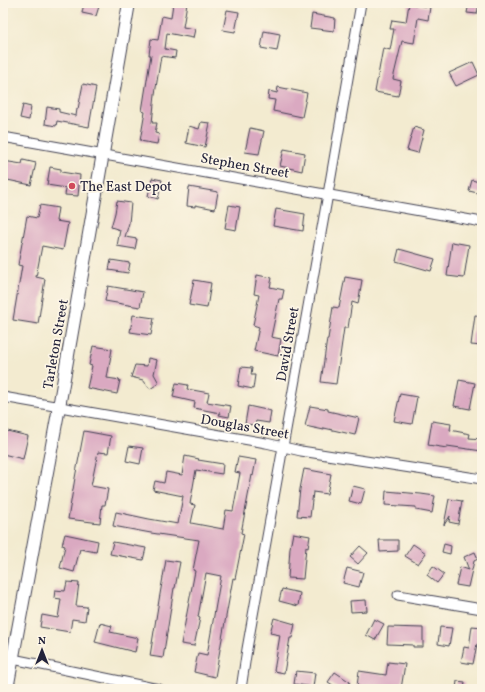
<svg xmlns="http://www.w3.org/2000/svg" width="485" height="692" font-family="Vollkorn,serif">
	<rect width="100%" height="100%" fill="#fcf5e5"/>
	<filter id="ink" filterUnits="userSpaceOnUse"><feTurbulence type="fractalNoise" baseFrequency=".025" numOctaves="2"/><feDisplacementMap in="SourceGraphic" scale="8" xChannelSelector="R" yChannelSelector="G"/><feConvolveMatrix kernelMatrix="1 2 1 2 8 2 1 2 1" color-interpolation-filters="sRGB"/></filter>
	<filter id="wash" filterUnits="userSpaceOnUse"><feTurbulence type="fractalNoise" baseFrequency=".012" numOctaves="4" result="noise"/><feDisplacementMap in="SourceGraphic" scale="16" xChannelSelector="R" yChannelSelector="G"/><feGaussianBlur stdDeviation="0.9" result="paint"/><feColorMatrix in="noise" values="0 0 0 0 0 0 0 0 0 0 0 0 0 0 0 0 0 1.4 0 .05"/><feComposite in="paint" operator="in"/></filter>
	<g filter="url(#wash)">
		<rect width="100%" height="100%" fill="#f3ebd0"/>
		<g id="blocks">
			<g fill="#daa9c1">
				<polygon points="84,3 100,3 96,16 82,13"/>
				<polygon points="173,3 187,3 183,27 195,29 193,38 167,33 165,49 176,51 175,58 161,56 155,94 152,123 157,123 155,133 159,134 157,144 140,141 145,112 142,111 151,55 149,55 151,39 158,40 162,16 171,18"/>
				<polygon points="469,3 479,3 477,14 467,13"/>
				<polygon points="409,4 430,7 428,20 418,18 414,43 402,41 393,79 401,81 398,96 375,92 383,48 390,50 394,29 390,29 392,20 406,22"/>
				<polygon points="227,10 239,12 235,32 223,30"/>
				<polygon points="312,14 335,18 334,31 310,28"/>
				<polygon points="264,31 280,34 277,51 261,48"/>
				<polygon points="473,62 479,75 456,86 449,73"/>
				<polygon points="83,84 96,87 89,127 57,121 56,126 45,124 47,107 59,109 59,112 76,116 77,109 78,109"/>
				<polygon points="278,87 307,93 302,117 273,111 275,100 268,99 269,91 277,93"/>
				<polygon points="23,105 31,107 29,120 20,118"/>
				<polygon points="201,122 210,123 205,147 186,143 189,126 199,129"/>
				<polygon points="414,127 424,130 418,153 407,150"/>
				<polygon points="250,128 264,131 259,154 245,152"/>
				<polygon points="284,149 305,153 302,171 280,166"/>
				<polygon points="23,160 36,163 31,185 3,179 3,161 22,164"/>
				<polygon points="50,167 61,169 61,172 80,175 78,196 65,195 66,188 47,185"/>
				<polygon points="152,178 162,180 158,199 148,196"/>
				<polygon points="472,180 482,183 482,194 469,191"/>
				<polygon points="189,187 218,192 215,209 195,205 195,207 187,206"/>
				<polygon points="117,201 131,203 129,223 125,237 137,239 135,249 117,246 120,230 111,227 115,213"/>
				<polygon points="40,205 58,208 56,221 68,223 63,250 42,246 36,277 45,279 38,324 13,320 22,266 18,265 27,216 37,218"/>
				<polygon points="229,205 240,207 236,230 225,228"/>
				<polygon points="276,209 305,214 303,231 273,226"/>
				<polygon points="452,242 469,245 464,278 447,276"/>
				<polygon points="399,249 435,259 431,271 396,261"/>
				<polygon points="111,260 130,263 128,273 109,270"/>
				<polygon points="257,275 272,278 270,287 284,290 282,299 279,299 271,337 281,339 278,356 254,351 259,327 253,325 259,295 254,294"/>
				<polygon points="345,277 362,280 358,304 352,302 348,328 344,328 336,384 321,382 327,339 328,339 333,307 339,308"/>
				<polygon points="194,280 211,283 207,308 189,305"/>
				<polygon points="108,286 143,292 140,307 105,301"/>
				<polygon points="133,315 154,318 151,335 130,332"/>
				<polygon points="475,315 482,316 482,346 471,345"/>
				<polygon points="93,346 112,349 107,378 120,380 117,394 87,388 92,366 89,365"/>
				<polygon points="148,358 157,360 154,374 159,383 150,389 143,380 131,377 135,365 147,366"/>
				<polygon points="241,367 252,368 251,375 255,375 253,389 238,386"/>
				<polygon points="459,380 475,383 470,409 454,406"/>
				<polygon points="176,383 188,385 187,389 209,393 207,402 231,406 229,417 219,415 220,413 194,408 195,402 173,397"/>
				<polygon points="400,394 417,397 412,424 394,421"/>
				<polygon points="248,406 271,411 269,423 256,421 255,425 245,424"/>
				<polygon points="310,406 328,409 328,411 359,418 355,435 324,428 324,430 305,426"/>
				<polygon points="432,421 451,424 450,430 470,434 469,438 482,439 482,451 447,446 447,448 428,445"/>
				<polygon points="3,430 28,436 23,459 3,454"/>
				<polygon points="84,431 111,436 108,453 98,452 91,486 108,489 105,505 102,505 100,523 68,519 75,478"/>
				<polygon points="129,446 143,448 140,464 126,461"/>
				<polygon points="185,456 199,459 198,460 223,464 222,474 196,470 190,504 195,505 191,523 223,529 226,510 233,511 240,473 235,472 238,457 256,460 253,476 252,475 241,533 244,534 235,579 233,578 215,677 194,672 198,653 207,655 221,576 206,573 198,617 200,618 194,646 181,644 195,571 193,570 199,540 151,533 113,526 116,512 149,519 178,524 183,496 153,490 155,481 164,483 166,472 182,475"/>
				<polygon points="304,469 331,474 327,494 313,492 310,517 297,516 300,489"/>
				<polygon points="353,486 365,489 361,504 349,501"/>
				<polygon points="386,491 421,494 435,496 432,513 416,510 416,507 385,505"/>
				<polygon points="449,499 462,501 458,524 449,522 450,516 444,525"/>
				<polygon points="293,533 310,536 308,548 306,547 303,579 288,578 290,548"/>
				<polygon points="65,534 98,541 96,552 80,549 74,572 60,568 65,546 62,545"/>
				<polygon points="379,540 398,540 398,551 380,552"/>
				<polygon points="113,542 146,548 143,560 110,554"/>
				<polygon points="413,544 426,553 418,564 405,556"/>
				<polygon points="444,544 451,546 450,554 442,552"/>
				<polygon points="360,546 368,553 358,564 350,557"/>
				<polygon points="475,552 478,559 474,561 468,587 456,585 460,567 469,570 464,557"/>
				<polygon points="166,560 180,562 175,588 174,588 163,658 150,656 159,600"/>
				<polygon points="433,566 444,574 437,583 427,575"/>
				<polygon points="347,568 363,572 359,587 343,583"/>
				<polygon points="67,582 79,583 76,606 87,607 85,621 72,619 70,632 40,627 42,615 58,618 61,599 54,598 55,590 65,591"/>
				<polygon points="282,589 300,593 298,606 279,601"/>
				<polygon points="366,600 367,611 351,612 350,601"/>
				<polygon points="274,618 295,624 292,638 290,638 284,673 274,671 280,635 270,633"/>
				<polygon points="374,619 384,624 375,640 366,635"/>
				<polygon points="100,623 112,626 110,632 138,638 135,652 95,642"/>
				<polygon points="472,626 482,627 479,644 477,644 473,664 461,662 464,647 469,648"/>
				<polygon points="388,627 423,628 423,647 413,647 413,645 387,644"/>
				<polygon points="440,627 452,628 449,646 438,644"/>
				<polygon points="388,662 405,664 401,689 377,689 357,686 359,671 386,675"/>
				<polygon points="296,671 315,673 313,687 294,684"/>
				<polygon points="335,672 350,682 346,689 339,689 328,682"/>
				<polygon points="457,681 465,682 464,689 456,689"/>
			</g>
		</g>
	</g>
	<g filter="url(#ink)">
		<use href="#blocks" fill-opacity="0" stroke="#414051" stroke-width="1"/>
		<g fill="none" stroke-linecap="round" stroke-linejoin="round">
			<g stroke="#414051" stroke-width="11">
				<g id="minor">
					<polyline points="3,137 482,222"/>
					<polyline points="3,397 266,443 301,451 482,479"/>
					<polyline points="398,595 482,609"/>
					<polyline points="3,657 159,689"/>
					<polyline points="241,689 247,649 328,194 361,3"/>
				</g>
			</g>
			<g stroke="#414051" stroke-width="14">
				<polyline id="major" points="7,689 59,407 129,3"/>
			</g>
			<use href="#minor" stroke="#fff" stroke-width="9"/>
			<use href="#major" stroke="#fff" stroke-width="12"/>
		</g>
	</g>
	<circle fill="#d1495b" stroke="#fcf5e5" stroke-width="1.5" cx="72" cy="186" r="4"/>
	<g text-anchor="middle" stroke-width="3.5" stroke-linejoin="round" paint-order="stroke">
		<g font-size="14" fill="#22223b" stroke="#fcf5e5">
			<text transform="translate(245 165) rotate(10)" y="5">Stephen Street</text>
			<text transform="translate(55 344) rotate(-80)" y="5">Tarleton Street</text>
			<text transform="translate(287 344) rotate(-80)" y="5">David Street</text>
			<text transform="translate(245 426) rotate(10)" y="5">Douglas Street</text>
		</g>
		<g font-size="14" fill="#22223b" stroke="#fcf5e5" text-anchor="start">
			<text x="80" y="191">The East Depot</text>
		</g>
	</g>
	<rect width="485" height="692" fill="none" stroke="#fcf5e5" stroke-width="16"/>
	<g transform="translate(42 650)" stroke="#fcf5e5" stroke-width="3" paint-order="stroke">
	<path d="M0-3L7 15L0 10L-7 15Z" fill="#22223b"/>
	<text y="-6" font-size="11" font-weight="bold" text-anchor="middle" fill="#22223b">N</text>
	</g>
</svg>
